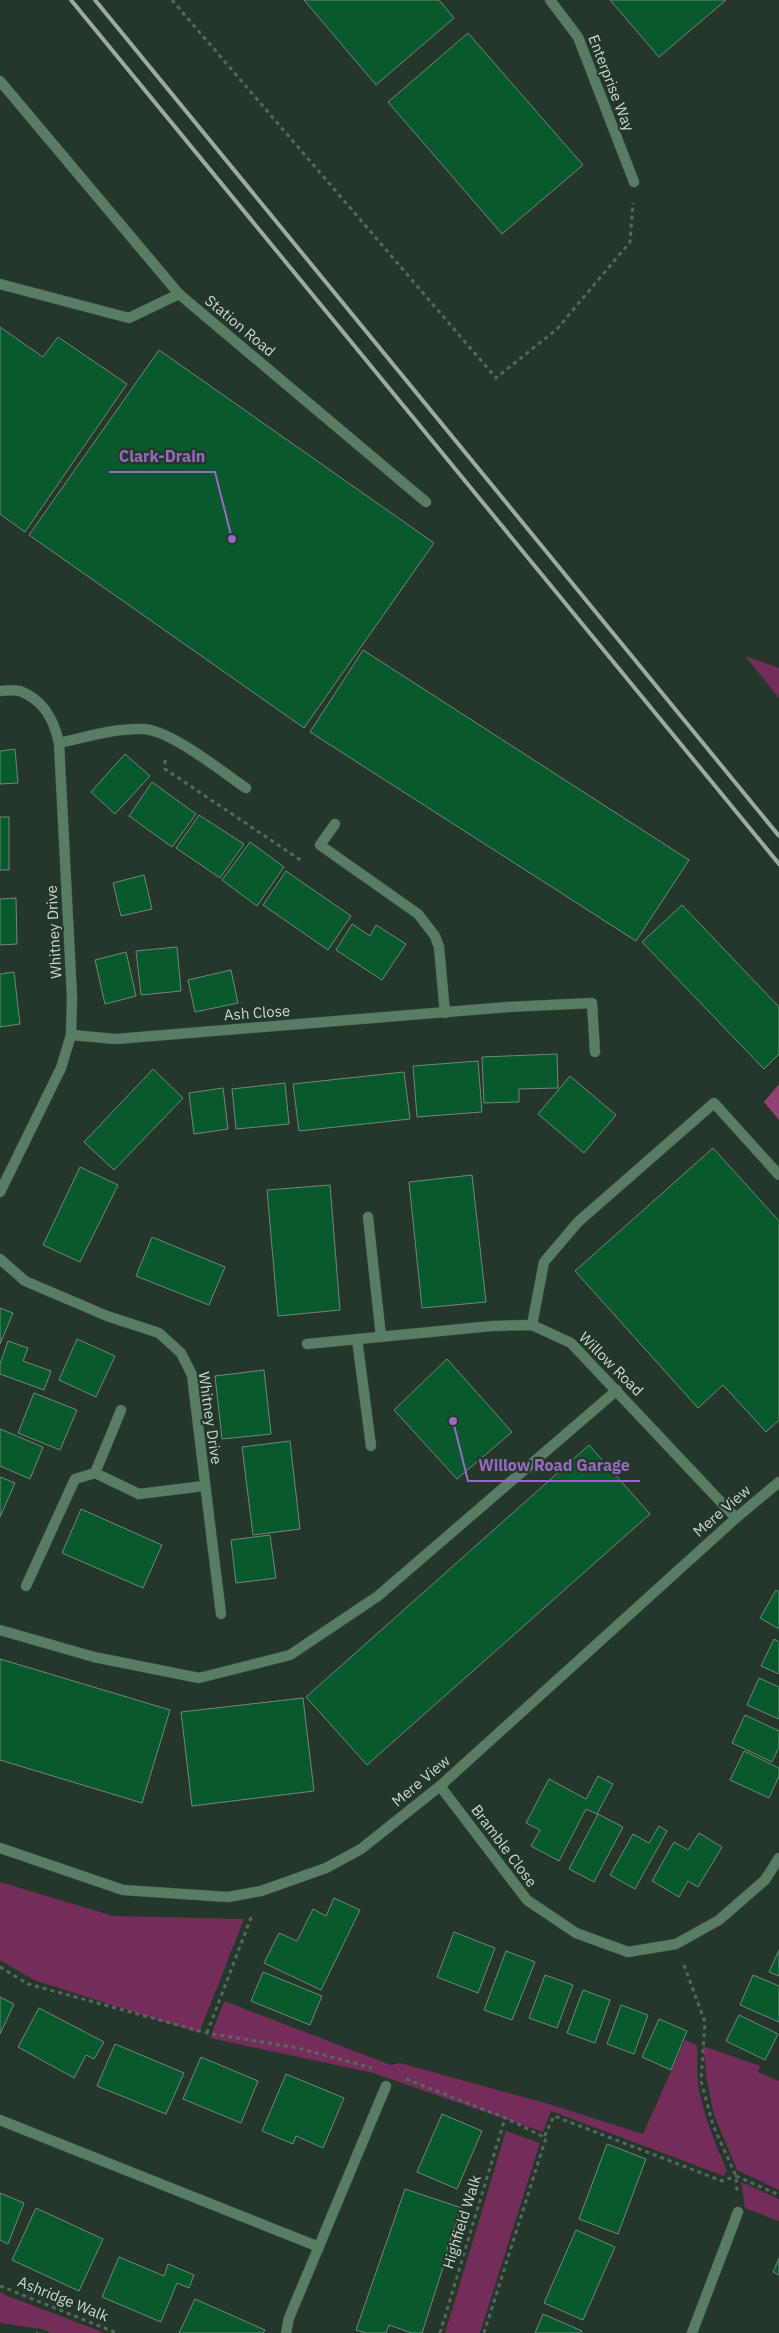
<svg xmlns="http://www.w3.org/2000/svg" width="779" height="2333" font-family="'IBM Plex Sans',sans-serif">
	<rect width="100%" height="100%" fill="#25372a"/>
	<g fill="#742d5b">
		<polygon points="745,656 779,668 779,698"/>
		<polygon points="0,1882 113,1916 244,1919 199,2033 34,1980 0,1960"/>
		<path d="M224,2001l167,64 9,-2 152,42 91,29 42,-94 12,5c1,13 0,27 1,39 5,30 17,59 29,87l-3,5 -173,-65 -8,21 -170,-59 -163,-35z"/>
		<polygon points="703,2046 760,2066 758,2072 779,2081 779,2190 737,2170 714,2115 707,2081"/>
		<polygon points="506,2131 540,2143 480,2333 445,2333"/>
		<polygon points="741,2182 779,2199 779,2221 745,2208"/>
		<polygon points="0,2292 5,2295 105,2333 52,2333 42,2329 0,2323"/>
	</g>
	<polygon fill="#924175" points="779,1084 779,1120 764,1102"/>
	<g fill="#09592f" stroke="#738779">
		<polygon points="304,0 439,0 454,18 376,85"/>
		<polygon points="610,0 726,0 659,57"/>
		<polygon points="468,33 583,165 502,234 388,102"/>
		<polygon points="0,327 43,357 58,337 127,384 25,532 0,514"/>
		<polygon points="159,350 434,543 304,728 29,535"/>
		<polygon points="363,650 689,860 636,941 310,732"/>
		<polygon points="15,749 18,783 0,784 0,751"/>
		<polygon points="125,754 150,776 115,814 91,792"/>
		<polygon points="152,782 196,814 172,847 129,816"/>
		<polygon points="199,815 244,844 220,878 176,848"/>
		<rect x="0" y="817" width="9" height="53"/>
		<polygon points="250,842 284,867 257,906 222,880"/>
		<polygon points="286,871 351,916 328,950 263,905"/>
		<polygon points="144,875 152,909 121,916 113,883"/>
		<polygon points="16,898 17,944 0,945 0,899"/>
		<polygon points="682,905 779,1007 779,1054 764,1069 642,942"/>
		<polygon points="352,924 370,936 376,925 406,944 382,980 336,950"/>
		<polygon points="177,947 181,991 141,995 136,951"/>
		<polygon points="126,952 136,996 105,1004 95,960"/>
		<polygon points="231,970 238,1003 195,1012 188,980"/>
		<polygon points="14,972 20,1024 0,1027 0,974"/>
		<polygon points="557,1054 558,1088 519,1089 519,1102 484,1103 482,1057"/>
		<polygon points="478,1061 482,1112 417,1117 413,1066"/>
		<polygon points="153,1069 183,1098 114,1170 84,1142"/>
		<polygon points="404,1072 410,1119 299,1131 293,1084"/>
		<polygon points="570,1076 616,1115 584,1153 538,1114"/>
		<polygon points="285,1083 289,1124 236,1129 232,1089"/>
		<polygon points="223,1088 228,1129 194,1134 189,1093"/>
		<polygon points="713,1148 779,1221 779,1420 766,1432 723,1385 698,1408 575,1271"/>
		<polygon points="80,1167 118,1185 80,1262 43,1245"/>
		<polygon points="472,1175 486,1302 422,1308 409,1182"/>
		<polygon points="330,1185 340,1310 278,1316 267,1190"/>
		<polygon points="152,1237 225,1267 209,1305 136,1276"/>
		<polygon points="0,1308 13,1313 0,1344"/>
		<polygon points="77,1339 115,1356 96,1397 59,1380"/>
		<polygon points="8,1341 28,1348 23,1361 51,1371 44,1390 0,1374 0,1364"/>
		<polygon points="447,1359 512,1432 457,1479 394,1410"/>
		<polygon points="264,1370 271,1434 222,1439 215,1376"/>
		<polygon points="34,1393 77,1410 60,1450 18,1433"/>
		<polygon points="0,1429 43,1447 30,1479 0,1466"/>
		<polygon points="290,1441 300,1529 253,1535 242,1447"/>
		<polygon points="589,1445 650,1514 367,1765 306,1697"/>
		<polygon points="0,1477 15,1483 0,1517"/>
		<polygon points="81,1509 162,1545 143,1588 62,1553"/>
		<polygon points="270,1535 276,1578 236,1583 231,1540"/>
		<polygon points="776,1590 779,1592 779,1629 760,1618"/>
		<polygon points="774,1639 779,1642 779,1674 761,1666"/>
		<polygon points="0,1659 170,1710 142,1803 0,1760"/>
		<polygon points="759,1678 779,1687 779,1719 747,1705"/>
		<polygon points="303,1698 314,1791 192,1806 181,1712"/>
		<polygon points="745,1715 779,1731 779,1747 772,1762 732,1743"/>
		<polygon points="744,1751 779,1768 779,1776 769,1798 730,1780"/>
		<polygon points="598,1776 613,1784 597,1814 586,1809 559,1861 531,1846 540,1830 526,1823 549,1779 586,1799"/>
		<polygon points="598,1814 623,1827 594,1882 569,1869"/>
		<polygon points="659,1826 667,1831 635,1889 610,1875 633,1834 649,1843"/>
		<polygon points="699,1833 722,1847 698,1887 688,1881 679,1897 652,1881 674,1842 688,1850"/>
		<polygon points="334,1898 360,1910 321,1990 264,1963 279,1933 297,1941 313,1909 326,1916"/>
		<polygon points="454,1932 495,1948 478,1993 437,1977"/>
		<polygon points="779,1950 779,1976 769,1972"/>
		<polygon points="506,1951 535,1962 512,2020 484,2010"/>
		<polygon points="263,1972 322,1996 310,2025 251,2001"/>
		<polygon points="545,1975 573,1985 557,2028 529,2018"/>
		<polygon points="753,1975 779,1986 779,2022 740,2005"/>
		<polygon points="583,1990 610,2000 595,2043 567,2033"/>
		<polygon points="0,1997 14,2004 0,2034"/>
		<polygon points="621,2005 648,2015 634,2054 607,2044"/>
		<polygon points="39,2008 104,2042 94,2059 86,2055 74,2078 18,2047"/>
		<polygon points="739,2015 778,2034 765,2060 726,2041"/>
		<polygon points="659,2019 687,2031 671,2070 642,2057"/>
		<polygon points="115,2044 184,2073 166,2114 97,2086"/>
		<polygon points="201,2057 258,2081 241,2123 183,2099"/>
		<polygon points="286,2074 344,2098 323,2148 296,2136 293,2144 262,2131"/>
		<polygon points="442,2114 482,2131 457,2189 417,2172"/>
		<polygon points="607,2144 646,2159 618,2234 579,2219"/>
		<polygon points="405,2189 462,2208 447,2249 449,2249 422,2333 412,2333 389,2325 386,2333 366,2333 356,2330"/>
		<polygon points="0,2193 24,2203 8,2244 0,2240"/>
		<polygon points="36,2208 103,2239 79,2291 12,2260"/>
		<polygon points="576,2230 615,2247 583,2320 544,2303"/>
		<polygon points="119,2257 164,2276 168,2264 194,2275 189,2288 177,2283 161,2322 102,2297"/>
		<polygon points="779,2258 779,2275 773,2272"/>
		<polygon points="195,2299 265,2330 263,2333 179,2333"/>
		<polygon points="543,2314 582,2331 581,2333 535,2333"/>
	</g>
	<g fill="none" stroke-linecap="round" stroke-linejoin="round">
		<g stroke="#435448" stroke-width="11">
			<g id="service">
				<polyline points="550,0 578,37 634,182"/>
				<polyline points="0,81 179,294"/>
				<polyline points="0,284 129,318 179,294 426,502"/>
				<path d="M59,743c27,-6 56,-15 84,-14 28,1 79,43 103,59"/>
				<polyline points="335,824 320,845 418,914 435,936 439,947"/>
				<polyline points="508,1007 592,1003 595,1052"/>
				<polyline points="368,1217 381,1337"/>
				<polyline points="532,1325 544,1262 578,1222 714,1103 779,1175"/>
				<polyline points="357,1339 371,1446"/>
				<polyline points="307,1344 492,1326 532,1325 571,1343 736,1518"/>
				<polyline points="95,1473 121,1410"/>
				<polyline points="213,1549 221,1614"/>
				<polyline points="26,1586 75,1479 95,1473 139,1494"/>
				<polyline points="0,1630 94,1657 199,1678 290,1655 378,1596 617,1390"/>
			</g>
		</g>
		<g stroke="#435448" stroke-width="11">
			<g id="minor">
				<path d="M0,691c6,0 14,-2 20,0 24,9 34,29 39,52l13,254 -1,38 -10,33 -61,124"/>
				<polyline points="439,947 445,1013"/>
				<polyline points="71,1035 116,1039 508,1007"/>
				<polyline points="0,1259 25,1281 107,1316 159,1333 181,1353 192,1375 213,1549"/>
				<polyline points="139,1494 204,1486"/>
				<polyline points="440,1786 527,1900 576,1933 628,1952 676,1944 719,1920 765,1880 779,1858"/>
				<polyline points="0,1848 123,1890 228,1897 261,1891 326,1868 361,1849 440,1786 736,1518 779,1482"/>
				<polyline points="0,2120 319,2247"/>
				<polyline points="286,2333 289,2318 386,2086"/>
				<polyline points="692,2333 738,2212"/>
			</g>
		</g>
		<g stroke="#58675c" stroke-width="3" stroke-dasharray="4 4" stroke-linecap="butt">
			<polyline points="172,0 496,378 557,329 630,242 633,203"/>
			<polyline points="165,760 165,769 302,861"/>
			<polyline points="684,1965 705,2022 701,2081 713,2125 736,2176 737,2191"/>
			<polyline points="0,1967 28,1984 207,2033 298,2048 372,2068"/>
			<polyline points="207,2033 252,1915"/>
			<polyline points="406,2079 505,2118 546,2138"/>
			<polyline points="736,2176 779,2195"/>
			<polyline points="0,2286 117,2333"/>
			<polyline points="36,2333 38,2333"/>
			<polyline points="440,2333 505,2118"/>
			<polyline points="484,2333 546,2138 544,2137 554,2116 722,2181 736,2176"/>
		</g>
		<use href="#service" stroke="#597d64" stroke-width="10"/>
		<use href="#minor" stroke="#597d64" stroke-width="10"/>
		<g stroke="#9daaa0" stroke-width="4">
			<polyline points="71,0 779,864"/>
			<polyline points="95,0 779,836"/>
		</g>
	</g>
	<g text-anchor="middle" stroke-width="4.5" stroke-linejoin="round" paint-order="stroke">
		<g font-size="15" fill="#cdd8cf" stroke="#25372a">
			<text transform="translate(611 83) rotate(69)" y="5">Enterprise Way</text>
			<text transform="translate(240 326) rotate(40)" y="5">Station Road</text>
			<text transform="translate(54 932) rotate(-93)" y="5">Whitney Drive</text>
			<text transform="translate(257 1013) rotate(-4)" y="5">Ash Close</text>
			<text transform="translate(611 1364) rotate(45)" y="5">Willow Road</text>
			<text transform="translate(210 1418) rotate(82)" y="5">Whitney Drive</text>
			<text transform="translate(722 1511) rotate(-41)" y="5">Mere View</text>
			<text transform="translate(421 1781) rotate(-40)" y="5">Mere View</text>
			<text transform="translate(504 1846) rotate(53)" y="5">Bramble Close</text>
			<text transform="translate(462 2222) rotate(-73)" y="5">Highfield Walk</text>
			<text transform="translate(63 2299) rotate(22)" y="5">Ashridge Walk</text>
		</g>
	</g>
	<path fill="none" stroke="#9868c5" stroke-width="2" d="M232 539L215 472H109M453 1421L468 1481H640"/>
	<g fill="#9868c5" stroke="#25372a" stroke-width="2">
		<circle cx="232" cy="539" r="5"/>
		<circle cx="453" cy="1421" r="5"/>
	</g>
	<g font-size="16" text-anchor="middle" font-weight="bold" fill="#9868c5" stroke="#25372a" stroke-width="4.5" stroke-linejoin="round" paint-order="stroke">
		<text x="162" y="462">Clark-Drain</text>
		<text x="554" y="1471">Willow Road Garage</text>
	</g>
</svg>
